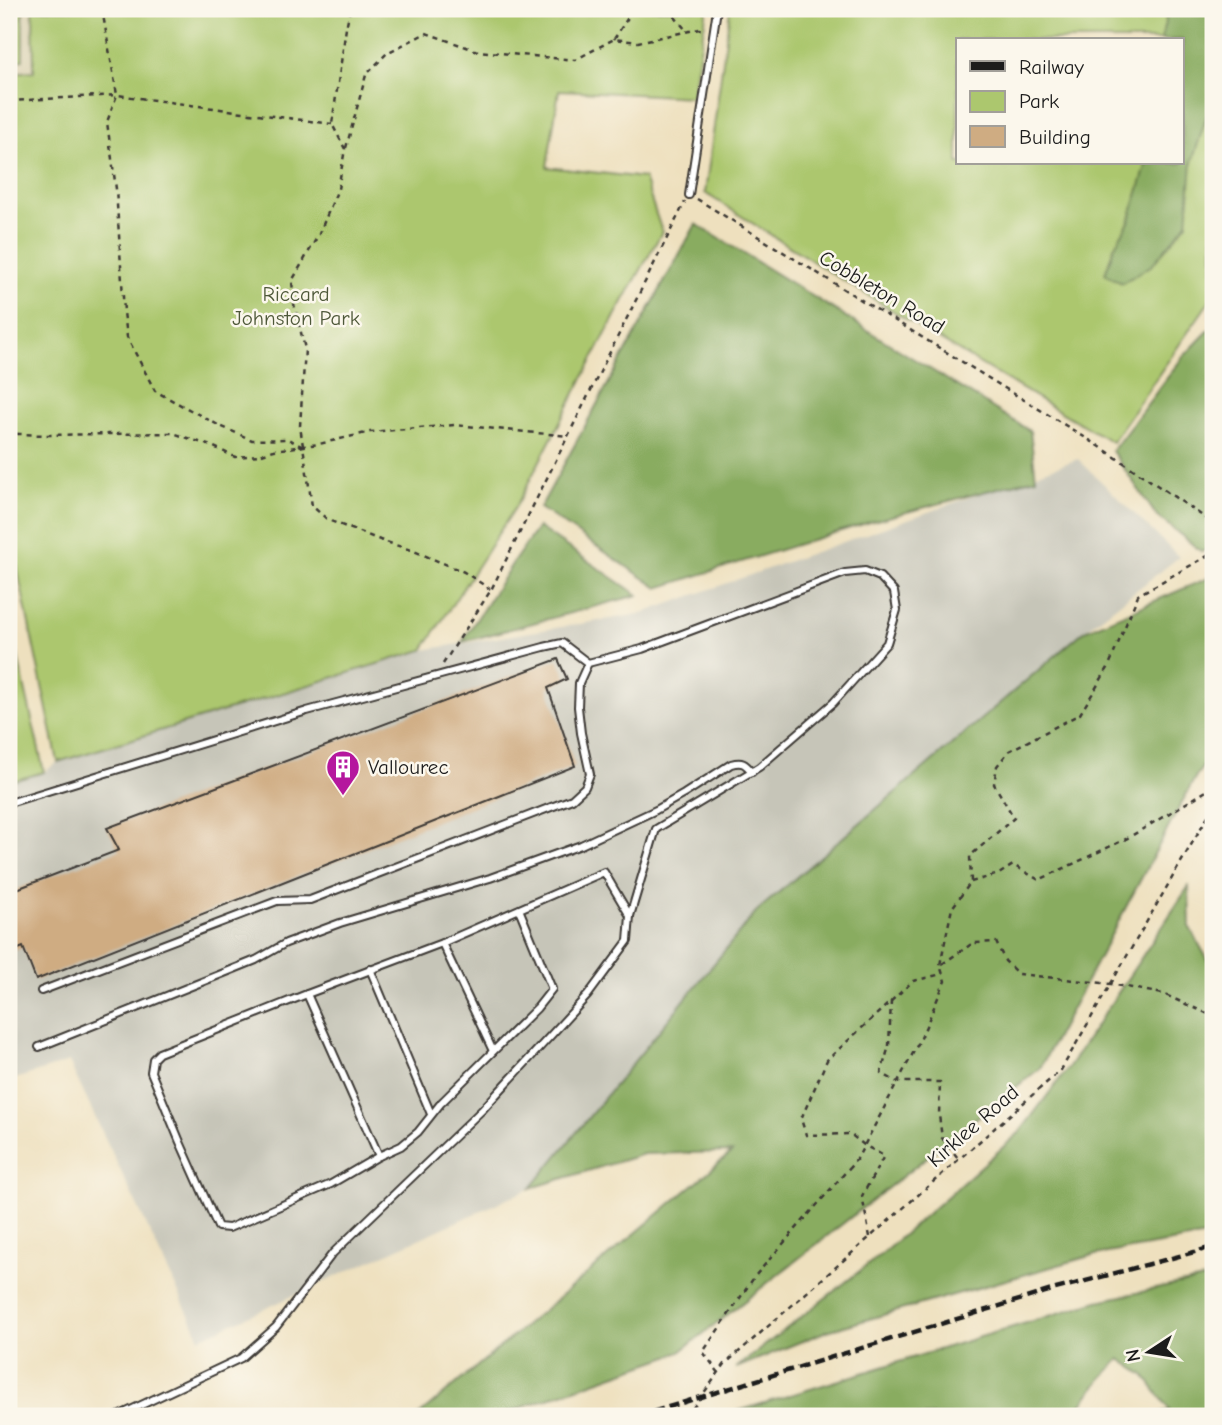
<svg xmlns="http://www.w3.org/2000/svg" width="1222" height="1425" font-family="'Comic Neue',sans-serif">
	<rect width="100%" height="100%" fill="#fbf7ec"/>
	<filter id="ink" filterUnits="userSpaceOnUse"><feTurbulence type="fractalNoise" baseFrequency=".0143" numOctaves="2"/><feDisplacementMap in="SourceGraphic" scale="14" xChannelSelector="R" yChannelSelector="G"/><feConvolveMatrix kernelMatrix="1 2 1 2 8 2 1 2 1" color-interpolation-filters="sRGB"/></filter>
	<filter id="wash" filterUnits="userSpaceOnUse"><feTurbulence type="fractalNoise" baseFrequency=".00686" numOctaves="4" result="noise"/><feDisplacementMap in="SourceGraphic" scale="28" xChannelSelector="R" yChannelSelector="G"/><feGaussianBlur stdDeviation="1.57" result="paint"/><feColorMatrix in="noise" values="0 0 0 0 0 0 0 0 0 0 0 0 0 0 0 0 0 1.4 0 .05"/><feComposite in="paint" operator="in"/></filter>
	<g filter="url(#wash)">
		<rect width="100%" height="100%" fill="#eee0be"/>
		<polygon fill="#dbd3b4" points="9,9 32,9 33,71 9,72"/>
		<polygon fill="#c6c5b8" points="1078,459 1179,557 1084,631 757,911 531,1188 200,1338 69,1062 9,1081 9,783 44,772 58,762 423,650 640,614"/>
		<g fill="#acc76e" stroke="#647245" stroke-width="2" fill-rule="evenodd">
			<polygon points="9,9 23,9 23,60 9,61"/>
			<polygon points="33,9 707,9 692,97 559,90 547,167 644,178 662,232 615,316 518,503 423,650 58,762 9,529 9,73 34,71"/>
			<path d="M730,9h483v287l-101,146c-137,-80 -273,-163 -407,-249zM958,40h224v123h-224z"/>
			<polygon points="9,618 44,772 9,782"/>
		</g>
		<g fill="#89ac61" stroke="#52643e" stroke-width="2">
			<polygon points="1168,9 1213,9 1213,102 1209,109 1192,162 1187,223 1152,265 1122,283 1105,274 1114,247 1129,222 1147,163 1182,163 1182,40 1161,40"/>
			<polygon points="696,224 1030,431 1036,478 873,521 658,588 540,508"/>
			<polygon points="1213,326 1213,546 1202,552 1156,515 1112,451 1183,357"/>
			<polygon points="538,527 638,595 462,642 514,561"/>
			<polygon points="1213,576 1213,753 1196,776 1040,1068 680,1352 497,1416 418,1416 732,1152 644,1154 531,1188 757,911 1084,631"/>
			<polygon points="1189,886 1190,928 1213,969 1213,1235 1090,1256 827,1331 736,1368 884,1252 1019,1133 1068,1068"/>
			<polygon points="1213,1277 1213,1416 1152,1416 1170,1410 1144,1375 1120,1359 1100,1380 1078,1409 1065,1416 722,1416 1098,1301"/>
		</g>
		<g id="blocks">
			<polygon fill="#cfac82" points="558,659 567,679 548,688 575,766 36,980 23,947 9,953 9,892 119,850 107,828"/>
		</g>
	</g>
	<g filter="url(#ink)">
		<use href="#blocks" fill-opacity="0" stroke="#3c3934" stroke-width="2"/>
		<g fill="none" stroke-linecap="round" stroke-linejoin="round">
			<g stroke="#3c3934" stroke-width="10">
				<g id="lane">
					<polyline points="689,195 717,9"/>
					<polyline points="9,803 307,711 544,647 562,643 588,663 642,649 845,573 865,571 880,577 894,592 897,610 887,643 833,703 759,767 656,829 630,916 628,941 588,995 482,1110 333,1253 276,1327 241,1358 118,1416"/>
					<polyline points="519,909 552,989 537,1008 441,1103 418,1132 401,1146 379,1156 331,1184 229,1228 218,1227 180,1142 151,1072 153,1059 159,1053 307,994 442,943 604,872 630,916"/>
					<polyline points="442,943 493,1051"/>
					<polyline points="370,969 431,1114"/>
					<polyline points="41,991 277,901 310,900 572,799 585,787 590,774 581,733 578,707 579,683 588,663"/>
					<polyline points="307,994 379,1156"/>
					<path d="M39,1047l180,-72 37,-15 30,-17 54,-20 150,-45 91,-33 75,-35 28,-16 47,-30c11,-3 14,-1 21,8"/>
				</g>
			</g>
			<g stroke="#3c3934" stroke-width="2.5" stroke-dasharray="5 5" stroke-linecap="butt">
				<polyline points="102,9 117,95 332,124"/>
				<polyline points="350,9 346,28 332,124 345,149 338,189 319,234 292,281 294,304 305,349 300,426 312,506 328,520 380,540 414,551 464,572 490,589"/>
				<polyline points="668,9 686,30"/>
				<polyline points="614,39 629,16 631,9"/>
				<polyline points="9,101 117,95 107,122 116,189 124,312 127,337 155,391 220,426 252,440 288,439 303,447"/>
				<polyline points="346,148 366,75 387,53 426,33 478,51 575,60 614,39 638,42 699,29 703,30"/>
				<polyline points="697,199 1099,446 1213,523"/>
				<polyline points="9,235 14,252 9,267"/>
				<polyline points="9,427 18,434 47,435 173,433 214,447 235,457 259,455 274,450 319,444 370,432 455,425 568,436"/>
				<polyline points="443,664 491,590 685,202"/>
				<polyline points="971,882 999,874 1013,865 1039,880 1126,839 1213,787"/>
				<polyline points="942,964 973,943 996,942 1005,961 1018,974 1111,984 1163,994 1213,1016"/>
				<polyline points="891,1001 889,1046 881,1073 897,1082 940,1082 939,1115 942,1138 958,1158"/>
				<polyline points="870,1237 862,1196 884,1156 864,1145 850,1134 806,1135 801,1119 827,1060 913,981 942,974"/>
				<polyline points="719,1373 703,1352 755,1276 857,1159 921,1038 945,981 940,965 952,908 971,882 970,856 1014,818 994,784 997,766 1009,751 1080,714 1108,668 1138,595 1213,553"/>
				<polyline points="687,1416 725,1364 1061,1070 1213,807"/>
				<polyline points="1200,1416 1213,1405"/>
			</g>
			<use href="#lane" stroke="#fff" stroke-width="6"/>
			<polyline stroke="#1c1c1c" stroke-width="4.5" stroke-dasharray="10 5" stroke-linecap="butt" points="639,1416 1052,1290 1213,1247"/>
		</g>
	</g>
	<defs>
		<g id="building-pin" transform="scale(1.75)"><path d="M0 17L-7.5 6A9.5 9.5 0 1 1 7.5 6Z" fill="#b5179e" stroke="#fbf7ec"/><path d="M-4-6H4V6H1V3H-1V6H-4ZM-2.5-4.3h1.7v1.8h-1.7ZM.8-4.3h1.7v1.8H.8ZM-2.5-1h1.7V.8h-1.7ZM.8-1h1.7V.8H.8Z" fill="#fff"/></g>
	</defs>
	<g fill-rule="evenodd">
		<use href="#building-pin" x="343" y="767"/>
	</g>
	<g text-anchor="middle" stroke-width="5" stroke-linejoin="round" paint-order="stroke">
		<g font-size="21" fill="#1c1c1c" stroke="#fbf7ec">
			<text transform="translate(882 292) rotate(31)" y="7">Cobbleton Road</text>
			<text transform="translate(973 1126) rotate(-41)" y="7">Kirklee Road</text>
		</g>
		<g font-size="21" fill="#4e5839" stroke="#fbf7ec">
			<text x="296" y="301">Riccard<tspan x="296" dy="24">Johnston Park</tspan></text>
		</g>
		<g font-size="21" fill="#1c1c1c" stroke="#fbf7ec" text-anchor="start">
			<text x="368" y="774">Vallourec</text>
		</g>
	</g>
	<rect width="1222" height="1425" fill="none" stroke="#fbf7ec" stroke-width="35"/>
	<rect x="956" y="38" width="228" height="126" fill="#fbf7ec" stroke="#a29f99" stroke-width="2"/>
	<rect x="970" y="61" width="35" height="10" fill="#1c1c1c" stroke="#a29f99" stroke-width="2"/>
	<text x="1019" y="74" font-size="21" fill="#1c1c1c">Railway</text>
	<rect x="970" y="91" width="35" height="21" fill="#acc76e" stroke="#a29f99" stroke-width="2"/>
	<text x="1019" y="108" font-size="21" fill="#1c1c1c">Park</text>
	<rect x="970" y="126" width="35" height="21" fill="#cfac82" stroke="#a29f99" stroke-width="2"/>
	<text x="1019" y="144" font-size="21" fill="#1c1c1c">Building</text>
	<g transform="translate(1149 1352) rotate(258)" stroke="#fbf7ec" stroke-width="5" paint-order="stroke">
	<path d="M0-5L12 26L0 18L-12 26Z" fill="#1c1c1c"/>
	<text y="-10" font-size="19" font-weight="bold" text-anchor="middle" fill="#1c1c1c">N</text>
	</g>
</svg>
